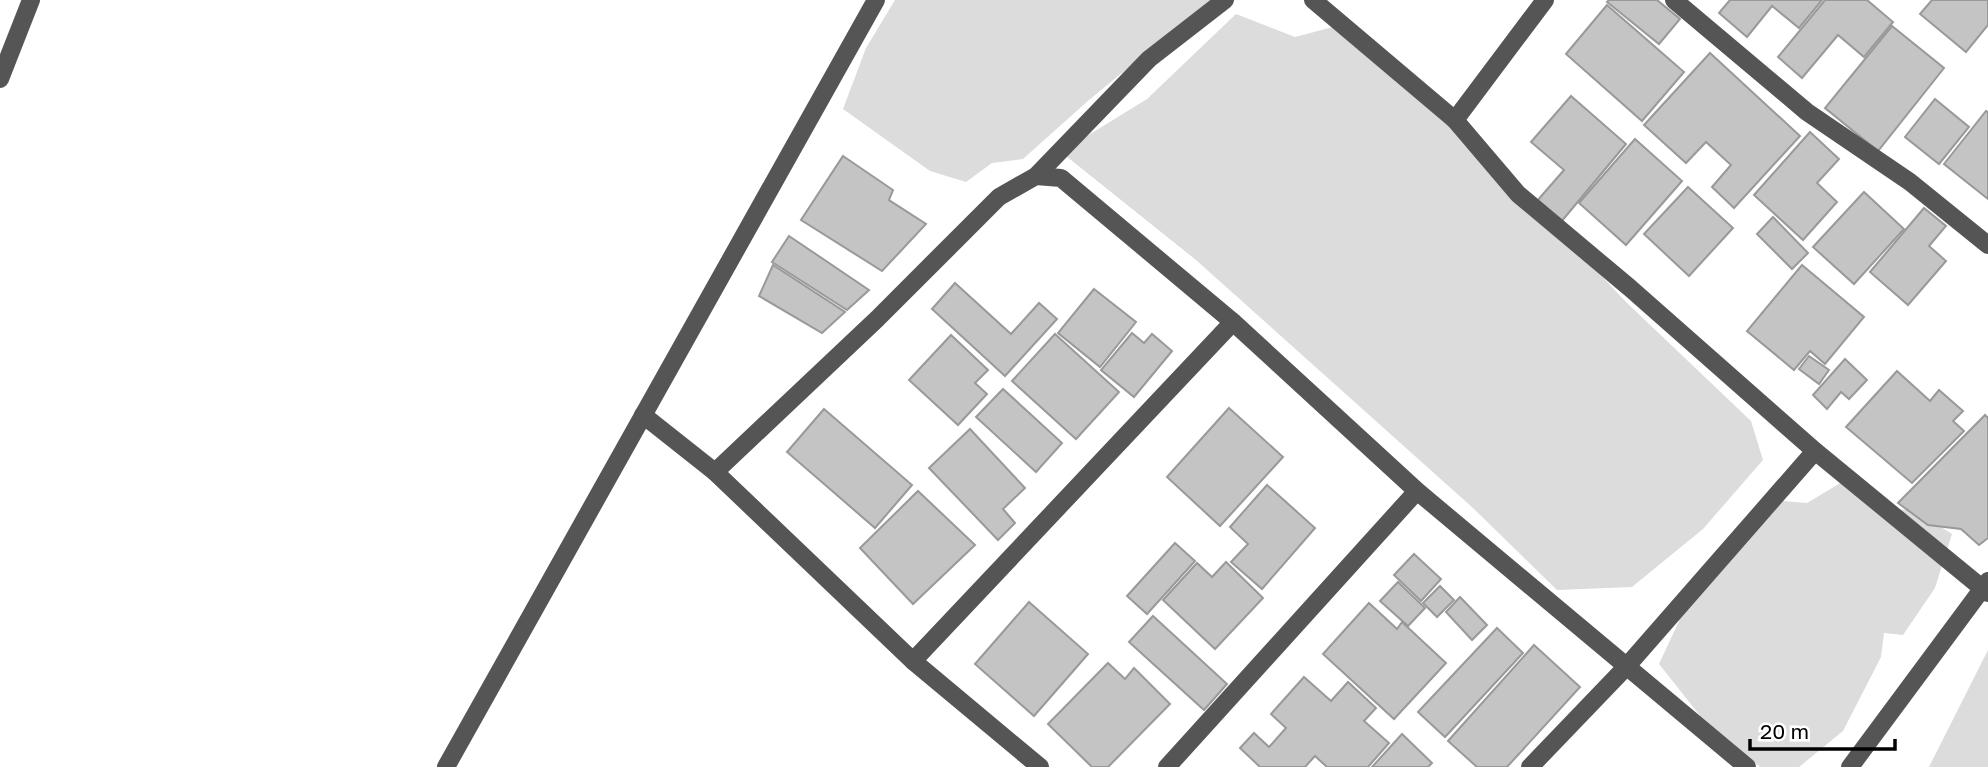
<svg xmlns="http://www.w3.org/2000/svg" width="1988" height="767" font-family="'Golos Text',sans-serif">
	<rect width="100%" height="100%" fill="#fff"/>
	<g fill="#dcdcdc">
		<polygon points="895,0 1211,0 1089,100 1023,159 992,163 966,182 930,171 843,109 866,48"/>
		<polygon points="1236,14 1295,37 1333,27 1427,105 1540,210 1626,302 1751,421 1763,460 1703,529 1632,587 1557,590 1473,508 1196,260 1061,152 1147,99"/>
		<polygon points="1852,476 1895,509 1916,511 1952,534 1935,588 1903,635 1884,633 1881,657 1843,731 1799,767 1760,767 1705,722 1659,664 1702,572 1783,501 1807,503"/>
		<polygon points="1988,650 1988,767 1929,767"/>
	</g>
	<g fill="#c4c4c4" stroke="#999" stroke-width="2">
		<polygon points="1609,0 1657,0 1680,19 1659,44 1607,2"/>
		<polygon points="1730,0 1822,0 1799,28 1772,6 1747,37 1719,13"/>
		<polygon points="1825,0 1867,0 1893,22 1864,57 1838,35 1802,78 1778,57"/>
		<polygon points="1932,0 1988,0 1988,25 1966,52 1920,14"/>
		<polygon points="1607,5 1684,72 1642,121 1566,54"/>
		<polygon points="1892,26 1944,68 1878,151 1825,108"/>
		<polygon points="1710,53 1800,136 1734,208 1712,187 1731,165 1706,142 1686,163 1644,125"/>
		<polygon points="1571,96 1626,144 1561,222 1537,201 1564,170 1531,142"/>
		<polygon points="1935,99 1969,127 1939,164 1905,137"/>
		<polygon points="1986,111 1988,112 1988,199 1944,164"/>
		<polygon points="1810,132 1839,159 1817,183 1837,202 1803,240 1754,195"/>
		<polygon points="1635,139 1682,181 1626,245 1579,203"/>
		<polygon points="843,156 893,190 889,200 926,224 882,271 801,220"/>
		<polygon points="1688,187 1733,228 1689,276 1644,234"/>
		<polygon points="1864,192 1904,229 1854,284 1813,247"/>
		<polygon points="1924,208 1946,226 1929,246 1946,261 1908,305 1870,272"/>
		<polygon points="1773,217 1808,253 1792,269 1757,234"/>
		<polygon points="789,236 869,290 847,310 772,262"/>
		<polygon points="773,265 845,312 822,333 759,296"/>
		<polygon points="1802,265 1864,317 1825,364 1810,351 1794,370 1747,331"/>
		<polygon points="955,283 1011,334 1039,303 1057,319 1005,376 932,309"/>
		<polygon points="1094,289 1136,322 1100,367 1058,333"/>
		<polygon points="1132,333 1144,343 1152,334 1172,351 1134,397 1101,370"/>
		<polygon points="1055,334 1119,392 1076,439 1012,381"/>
		<polygon points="951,335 988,370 975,383 987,394 958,425 909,380"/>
		<polygon points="1809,356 1829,370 1819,384 1799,369"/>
		<polygon points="1845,359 1867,380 1849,399 1841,392 1827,409 1813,395"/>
		<polygon points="1897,371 1930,401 1939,390 1963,411 1953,421 1964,431 1912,483 1846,427"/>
		<polygon points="1003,389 1062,443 1036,472 976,417"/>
		<polygon points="1229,408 1283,457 1220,526 1167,477"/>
		<polygon points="824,409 912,485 875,528 787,452"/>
		<polygon points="1985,415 1988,418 1988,538 1979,545 1961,529 1928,525 1898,503"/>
		<polygon points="970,429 1025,488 1003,509 1015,523 998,540 929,468"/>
		<polygon points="1267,485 1315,528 1262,589 1231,562 1248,544 1230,527"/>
		<polygon points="918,491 975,545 913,604 860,548"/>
		<polygon points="1175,543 1195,561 1147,614 1127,596"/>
		<polygon points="1414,554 1441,579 1421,601 1394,575"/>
		<polygon points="1226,562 1263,598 1215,649 1163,600 1197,563 1212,577"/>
		<polygon points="1398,582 1425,608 1408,626 1380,601"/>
		<polygon points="1440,586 1454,600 1437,617 1423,603"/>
		<polygon points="1460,597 1487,625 1472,640 1446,612"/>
		<polygon points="1029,602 1088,654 1034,716 975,664"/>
		<polygon points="1369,603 1397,629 1402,622 1446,663 1394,719 1323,654"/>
		<polygon points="1153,616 1227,684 1204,710 1129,642"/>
		<polygon points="1497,628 1523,653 1445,737 1418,712"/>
		<polygon points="1534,645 1580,687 1507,767 1477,767 1448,741"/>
		<polygon points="1108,663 1125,679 1134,668 1170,704 1108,767 1092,767 1048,724"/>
		<polygon points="1304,677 1331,701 1348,682 1376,708 1364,721 1389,743 1368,767 1327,767 1315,756 1305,767 1260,767 1240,748 1254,733 1269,747 1286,728 1271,714"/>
		<polygon points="1402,734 1432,763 1428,767 1372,767"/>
	</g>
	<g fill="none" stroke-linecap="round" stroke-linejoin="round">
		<g stroke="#555" stroke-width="18">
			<polyline points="1313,0 1455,120 1518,194 1630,288 1815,451 1988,593"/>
			<polyline points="1674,0 1807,112 1910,182 1988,245"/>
			<polyline points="0,79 31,0"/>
			<polyline points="1455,120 1545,0"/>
			<polyline points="1036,176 1061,178 1233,322 1417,491 1747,767"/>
			<polyline points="643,415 715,472 913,661 1040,767"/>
			<polyline points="715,472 877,319 999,197 1036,176 1149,59 1225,0"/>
			<polyline points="913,661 1233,322"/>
			<polyline points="446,767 876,0"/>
			<polyline points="1167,767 1417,491"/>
			<polyline points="1530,767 1627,666 1815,451"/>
			<polyline points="1850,767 1988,581"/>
		</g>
	</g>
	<path d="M1750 739v10h145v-10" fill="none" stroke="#000000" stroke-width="3.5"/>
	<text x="1760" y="739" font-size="21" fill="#000000" stroke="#ffffff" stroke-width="5" paint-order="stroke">20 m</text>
</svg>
